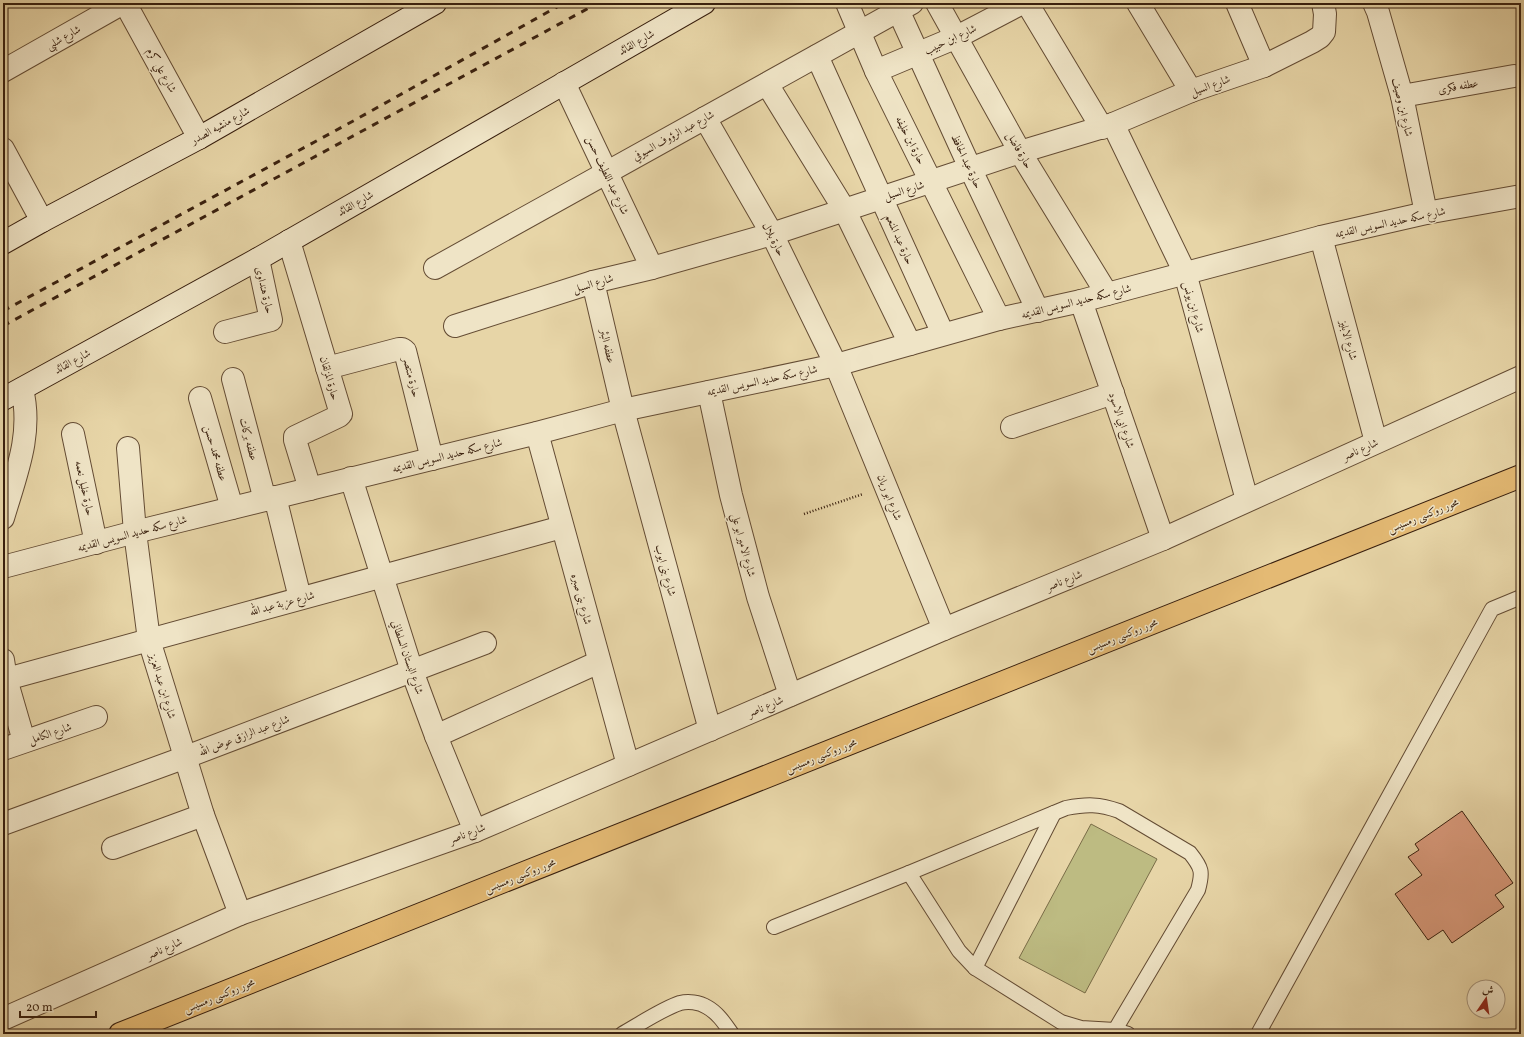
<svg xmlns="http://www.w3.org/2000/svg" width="1524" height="1037" font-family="Vollkorn,Amiri,serif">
	<rect width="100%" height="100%" fill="#e7d5a7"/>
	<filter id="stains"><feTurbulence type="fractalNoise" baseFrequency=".005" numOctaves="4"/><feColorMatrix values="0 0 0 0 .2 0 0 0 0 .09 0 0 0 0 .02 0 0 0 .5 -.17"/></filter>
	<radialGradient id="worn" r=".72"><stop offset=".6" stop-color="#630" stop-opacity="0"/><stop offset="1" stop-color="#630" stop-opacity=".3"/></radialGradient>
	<polygon fill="#bdbb82" stroke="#7a6d48" points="1091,824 1157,859 1085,993 1019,958"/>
	<polygon fill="#da9b7d" stroke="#381f0e" points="1462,811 1513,883 1495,895 1504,907 1452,943 1443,930 1428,940 1395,894 1422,875 1408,857 1419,850 1415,844"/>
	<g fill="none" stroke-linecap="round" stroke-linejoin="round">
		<g stroke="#644c34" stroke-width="16">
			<g id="lane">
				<polyline points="909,873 959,951 975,968 1061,1022 1081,1028 1115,1030 1128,1034"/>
				<path d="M774,927l135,-54 157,-65c21,-4 33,-4 53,3l71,42c12,15 13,19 8,37l-83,140"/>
				<polyline points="975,968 1054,813"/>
				<path d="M622,1034c16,-9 42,-26 58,-31 8,-2 19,-1 27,4 11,6 18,17 25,27"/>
				<polyline points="1258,1034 1492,609 1521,597"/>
			</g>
		</g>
		<g stroke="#644c34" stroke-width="24">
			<g id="street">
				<polyline points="125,3 199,138"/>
				<polyline points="847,3 876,71 999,319"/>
				<polyline points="937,3 1020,152 1107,294"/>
				<polyline points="1027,3 1102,128"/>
				<polyline points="1138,3 1191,91"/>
				<polyline points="1237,3 1264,66"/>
				<polyline points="1374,3 1378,12 1402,96 1426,213"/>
				<polyline points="898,10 971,170 1038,311"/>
				<polyline points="817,56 943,334"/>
				<polyline points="3,71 123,3"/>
				<polyline points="876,71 957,37 1022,3"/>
				<polyline points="564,83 652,268"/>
				<polyline points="767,84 844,209 910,344"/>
				<polyline points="1402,96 1514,76"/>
				<polyline points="705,118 772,234 836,365 944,629"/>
				<polyline points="1113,124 1185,273 1247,500"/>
				<polyline points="3,149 42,221"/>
				<polyline points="1321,237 1376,442"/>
				<polyline points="289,241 341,414 339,416 295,437 295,440 310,489"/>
				<polyline points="435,268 912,3"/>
				<polyline points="593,282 623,410 710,730"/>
				<polyline points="1081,301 1163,539"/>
				<polyline points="455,326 593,282 652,268 772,234 1020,152 1113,124 1191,91 1264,66 1312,42 1320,37 1324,32 1325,14 1323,3"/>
				<polyline points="225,332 271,320 258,259"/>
				<polyline points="327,368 399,349 402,349 405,351 432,459"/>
				<polyline points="233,379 265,500"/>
				<polyline points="709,392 731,495 758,597 790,695"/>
				<polyline points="200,398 232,508"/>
				<polyline points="1012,427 1113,393"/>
				<polyline points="537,433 628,765"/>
				<polyline points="73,434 96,543"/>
				<polyline points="128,448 135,532 149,640 203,815 240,914"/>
				<polyline points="351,478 412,671 436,736 475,831"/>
				<polyline points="275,497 300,598"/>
				<path d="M3,518c13,-44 30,-84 19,-129"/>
				<polyline points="3,567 135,532 537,433 623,410 836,365 999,319 1081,301 1321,237 1426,213 1521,196"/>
				<polyline points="3,660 6,679 24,741"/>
				<polyline points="3,680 562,527"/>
				<polyline points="436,736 599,662"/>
				<polyline points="3,749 96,717"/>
				<polyline points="3,824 186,757 485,643"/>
				<polyline points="113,848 203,815"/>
				<polyline points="3,1019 240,914 475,831 944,629 1163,539 1521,377"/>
			</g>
		</g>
		<g stroke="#381f0e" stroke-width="24">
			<g id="secondary">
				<polyline points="3,243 42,221 199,138 435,3"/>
				<polyline points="3,399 258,259 704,3"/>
			</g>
		</g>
		<g stroke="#381f0e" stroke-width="24">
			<polyline id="primary" points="120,1034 1521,476"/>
		</g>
		<polyline stroke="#381f0e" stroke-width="2.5" stroke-dasharray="1 2" stroke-linecap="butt" points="804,514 863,494"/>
		<use href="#lane" stroke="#efe4c6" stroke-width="14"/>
		<use href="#street" stroke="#efe4c6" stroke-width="22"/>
		<use href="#secondary" stroke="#efe4c6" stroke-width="22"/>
		<use href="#primary" stroke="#e4ba74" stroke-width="22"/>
		<g stroke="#381f0e" stroke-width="3" stroke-dasharray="7 7" stroke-linecap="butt">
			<polyline points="3,311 355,120 564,3"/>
			<polyline points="3,326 598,3"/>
		</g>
	</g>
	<g text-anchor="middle" stroke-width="3" stroke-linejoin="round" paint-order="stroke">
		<g font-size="11" fill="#381f0e" stroke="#efe4c6">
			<text transform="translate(63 37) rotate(-30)" y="4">شارع شلبى</text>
			<text transform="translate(950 39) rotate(-25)" y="4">شارع ابن حبيب</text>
			<text transform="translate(636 42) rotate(-30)" y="4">شارع القائد</text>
			<text transform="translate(162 70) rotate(61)" y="4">شارع علي كرم</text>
			<text transform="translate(1210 85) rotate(-20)" y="4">شارع السيل</text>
			<text transform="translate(1458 86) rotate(-10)" y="4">عطفه فكرى</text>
			<text transform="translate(1403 107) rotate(77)" y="4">شارع ابن وصيف</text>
			<text transform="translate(220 125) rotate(-29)" y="4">شارع منشيه الصدر</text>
			<text transform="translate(673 135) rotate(-29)" y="4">شارع عبد الرؤوف السيوفي</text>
			<text transform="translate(911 140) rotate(63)" y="4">حارة ابن خليفه</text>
			<text transform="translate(1020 150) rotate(60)" y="4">حارة فاضل</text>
			<text transform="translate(967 161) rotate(65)" y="4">حارة عبد الحافظ</text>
			<text transform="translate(608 175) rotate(65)" y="4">شارع عبد اللطيف حسن</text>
			<text transform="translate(904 190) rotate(-17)" y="4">شارع السيل</text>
			<text transform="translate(355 203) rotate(-30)" y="4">شارع القائد</text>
			<text transform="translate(1390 222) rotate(-12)" y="4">شارع سكه حديد السويس القديمه</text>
			<text transform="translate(774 239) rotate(62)" y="4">حارة بلال</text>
			<text transform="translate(900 239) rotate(66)" y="4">حارة عبد المنعم</text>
			<text transform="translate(593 283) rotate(-16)" y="4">شارع السيل</text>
			<text transform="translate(265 290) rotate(77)" y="4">حارة هنداوى</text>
			<text transform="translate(1076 301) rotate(-14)" y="4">شارع سكه حديد السويس القديمه</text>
			<text transform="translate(1194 307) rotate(75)" y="4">شارع ابن يونس</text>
			<text transform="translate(1349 340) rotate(75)" y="4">شارع الابليز</text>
			<text transform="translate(608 346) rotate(77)" y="4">عطفه البئر</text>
			<text transform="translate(72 361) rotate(-29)" y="4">شارع القائد</text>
			<text transform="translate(412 377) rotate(76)" y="4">حارة منتصر</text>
			<text transform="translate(330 378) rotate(74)" y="4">حارة المزلقان</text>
			<text transform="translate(762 380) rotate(-12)" y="4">شارع سكه حديد السويس القديمه</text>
			<text transform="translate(1122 420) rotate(71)" y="4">شارع ابي الاسود</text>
			<text transform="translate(249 439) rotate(75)" y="4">عطفه بركات</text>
			<text transform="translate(1360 449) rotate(-24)" y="4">شارع ناصر</text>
			<text transform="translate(216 453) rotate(74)" y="4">عطفه محمد حسن</text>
			<text transform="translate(447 455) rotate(-14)" y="4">شارع سكه حديد السويس القديمه</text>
			<text transform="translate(85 488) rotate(78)" y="4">حارة خليل نعمه</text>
			<text transform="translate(890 497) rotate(68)" y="4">شارع ابو ريان</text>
			<text transform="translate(1423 515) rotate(-22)" y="4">محور روكسى رمسيس</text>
			<text transform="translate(132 533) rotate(-15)" y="4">شارع سكه حديد السويس القديمه</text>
			<text transform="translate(744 545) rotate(75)" y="4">شارع الامير ابو علي</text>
			<text transform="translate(666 570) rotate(75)" y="4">شارع بنى ايوب</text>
			<text transform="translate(1064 580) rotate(-22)" y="4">شارع ناصر</text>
			<text transform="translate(582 599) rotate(75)" y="4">شارع بنى صبره</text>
			<text transform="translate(282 603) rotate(-15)" y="4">شارع عزبة عبد الله</text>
			<text transform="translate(1122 635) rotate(-22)" y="4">محور روكسى رمسيس</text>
			<text transform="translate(408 657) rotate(71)" y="4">شارع البستان السلطاني</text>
			<text transform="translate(163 686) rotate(73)" y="4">شارع ابن عبد العزيز</text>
			<text transform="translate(765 706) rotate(-23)" y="4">شارع ناصر</text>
			<text transform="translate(50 733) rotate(-19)" y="4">شارع الكامل</text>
			<text transform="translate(244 735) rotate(-21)" y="4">شارع عبد الرازق عوض الله</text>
			<text transform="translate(821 755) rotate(-22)" y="4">محور روكسى رمسيس</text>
			<text transform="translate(467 833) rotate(-21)" y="4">شارع ناصر</text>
			<text transform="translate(520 875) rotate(-22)" y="4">محور روكسى رمسيس</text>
			<text transform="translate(164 948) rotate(-24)" y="4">شارع ناصر</text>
			<text transform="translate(219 995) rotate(-22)" y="4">محور روكسى رمسيس</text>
		</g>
	</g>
	<rect width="1524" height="1037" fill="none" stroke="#e7d5a7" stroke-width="16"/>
	<rect x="4" y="4" width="1516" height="1029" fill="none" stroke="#381f0e" stroke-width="2"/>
	<rect x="8" y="8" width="1508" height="1021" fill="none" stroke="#381f0e"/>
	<g transform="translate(1486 999) rotate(13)"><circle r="19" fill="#efe4c6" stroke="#a6957c"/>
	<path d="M0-3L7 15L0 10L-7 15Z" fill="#8f2418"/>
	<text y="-6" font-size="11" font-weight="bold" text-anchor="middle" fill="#381f0e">ش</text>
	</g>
	<path d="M20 1011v6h76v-6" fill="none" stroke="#381f0e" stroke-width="2"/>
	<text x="26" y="1011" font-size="12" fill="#381f0e" stroke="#efe4c6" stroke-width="3" paint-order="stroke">20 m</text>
	<rect width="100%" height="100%" filter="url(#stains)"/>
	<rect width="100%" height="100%" fill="url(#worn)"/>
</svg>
